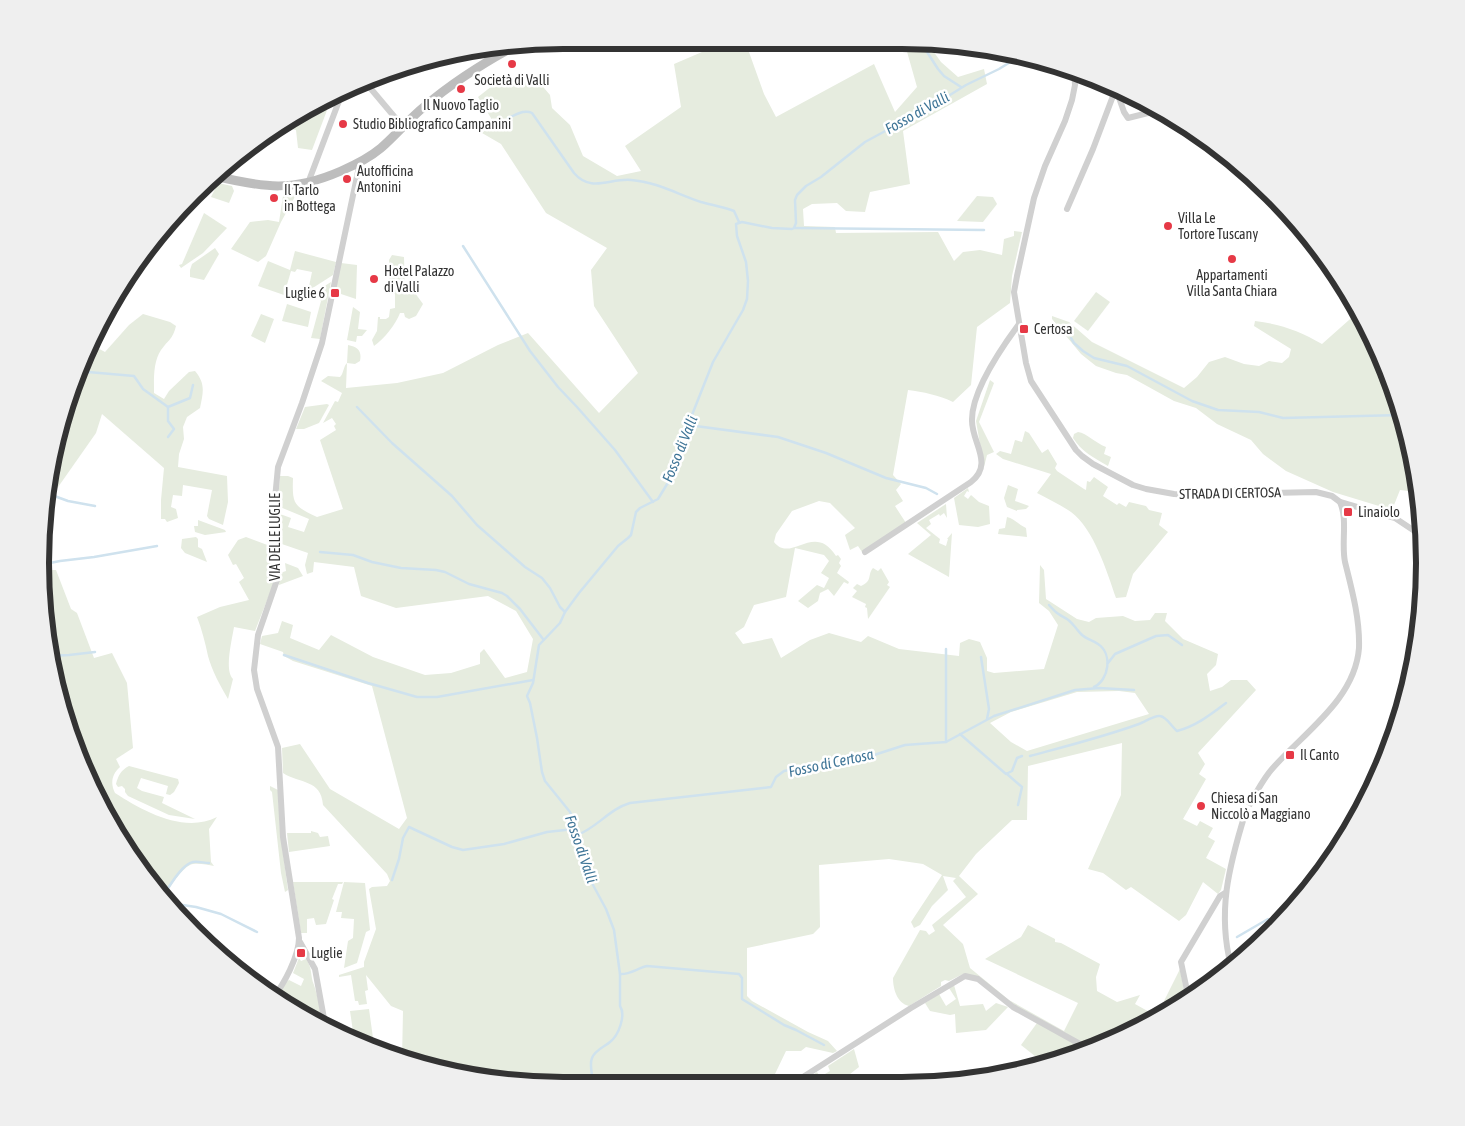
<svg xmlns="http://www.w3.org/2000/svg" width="1465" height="1126" font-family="'Asap Condensed',sans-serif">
	<rect width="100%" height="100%" fill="#fff"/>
	<g fill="#e6ecdf" fill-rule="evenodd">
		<path d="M730,40l15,1 19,53 12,23 98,-53 21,48 22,-25 -13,-46h22l15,21 17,15 26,-8 3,15 -84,47 7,53 -40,8 -5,20 -19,-1 -9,-8 -25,1 -9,5 1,17 31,1 1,6 102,-1 16,29 9,-9 17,-2 22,5 2,-16 10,-3v-5l8,1 -10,44 -2,27 -33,24 -6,58 -18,17c-14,-7 -30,-10 -45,-12l-15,85 8,9 -5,6 7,11 -8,5 11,17 -44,29 -4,-6 -8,4 -5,-15 10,-7 -25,-25 -11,-2 -27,10 -16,23 -2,8c17,22 40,-21 62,14l2,-1 3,4 -2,4 2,3 -4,7 12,9 -1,2 -4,-2 -10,14 -6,-7 -8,4 -2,8 -10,7 -10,-7 19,-16 7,3 5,-10 -8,-5 8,-12 -5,-6 -29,-7 -9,49 -32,8 -10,22 -9,6 8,11 29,-6 9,20 29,-18 19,-7 32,9 7,-6 31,13 60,7 1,-13 9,-4 11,3 7,16v13l7,2 50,-4 14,-44 -9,-14 -10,-8 1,-38 4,5 2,29 31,20 12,3 7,-4 27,-2 12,5 15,-1 5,-7h12l-2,8 18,18 35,15 -2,11 -9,9 3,17 12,-4 9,-7h16l9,10 -58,63 7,11 -6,10 7,5 -23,40 14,7 3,-5 13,7 -5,9 7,4 -9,17 20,11 -5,21 -3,4 -15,-12 -17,33 -7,6 -48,-34 -5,3 -23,-17 -15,-4 33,-74 1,-52 -94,23 -1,54h-15l-36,34 -17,22 19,18 -35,31 20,19 7,24 39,32 55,31 14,-28 -93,-44 36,-22 7,-12 27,14v3l6,1 39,21 -4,13 1,14 20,11 23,-7 -5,9 18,10 -1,4 -60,30 -86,-48 -21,-17 -22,-9 -14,7 -4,-1 -4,2v4l-32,20c-12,-3 -16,-17 -16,-28l27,-48 6,1 3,4 6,-4 -3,-6 34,-28 -13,-16 3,-3 -13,-2 5,14 -16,16 -12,19 -6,3 -3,-6 31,-47 -19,-11 -34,-5 -70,6 1,62 -7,7 -66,14v48l5,5 56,31 20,9 9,10 -4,2 -27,-6 -5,4h-15l-11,23 4,3v3l-10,-2v4l-275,-1 -92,-21 1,-49 -12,-5 -25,-31 2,15 -3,1 2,13 -8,1 -1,-4h-3l-4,-26 -12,2v-2l25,-8v-5l12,-33 -7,-40 3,-2 15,-1 3,-5 -3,-7 -64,-69c-2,-26 -23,-21 -40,-32l-1,-25 18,-4 30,45 69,40 8,-11 -35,-132 -79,-25 -9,-5 -1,-4 -23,-8 2,-8 16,-3 4,-12 11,4 -3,13 29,12 12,-15 42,22 52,18 26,-2 29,-9v-11l4,-4 21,29 22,-6 6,-33 -17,-28 -28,-15 -92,12 -35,-12 -7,-29 -40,-5 -1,10 -6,2 -2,-9 3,-12 -32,-11v-26l4,-2 11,4 -3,9 16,5 5,-13 -29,-12 -2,-6 2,-25h8l5,2c-1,27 1,28 24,39l26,-8 -23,-69 16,-10 -2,-4 2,-2 -4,-6 -9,5 12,-22 3,1 4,-9 -21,-12 7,-5 12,1c4,-4 3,-10 7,-14l1,-18c10,2 14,6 12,16l-5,3 -8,-1 -1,25 51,-5 46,-10 55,-28 30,-12 71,80 39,-40 -44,-67 -3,-36 16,-22 -61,-35 -45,-69 -19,-11 12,-10 -16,-26 28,-22 12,13 15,-13 17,20 2,13 18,17 13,31 34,20 24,-5 -16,-25 56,-39 -7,-43zM1119,691l16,2 14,21 -122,37 -16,-9 -21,-19 21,-11 66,-20z"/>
		<polygon points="332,97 312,150 298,148 296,130 279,127 301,110"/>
		<polygon points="218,183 232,186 234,191 229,203 211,197"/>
		<polygon points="297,193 281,222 266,256 258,262 231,249 250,222 268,220 279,222 283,196"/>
		<polygon points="977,196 993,197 997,204 983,222 957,221"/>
		<polygon points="204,213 227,228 203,253 181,268 179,265 182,264"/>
		<polygon points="215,248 219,254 204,280 190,277 190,270 192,264"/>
		<polygon points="295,251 336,262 333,275 308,291 312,272 297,269 295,272 291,271 284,295 258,286 268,261 290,270"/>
		<path d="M392,255l12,2 1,35 10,1 8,11 -7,12 -7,3 -4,-2 -1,-4h-4c-4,11 -16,26 -26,33l-2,-6 5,-9 1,-14h2v2h6l3,-2 1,-8 5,-1v-14l-6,-1v-33z"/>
		<polygon points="341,263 357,265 356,299 335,292"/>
		<polygon points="331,282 320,339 311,338 321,301 315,292"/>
		<polygon points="1096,292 1110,302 1088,331 1074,321"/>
		<polygon points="287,304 311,312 308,327 282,321"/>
		<polygon points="353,307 360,312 358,329 367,330 362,336 357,336 356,342 347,340"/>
		<path d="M1358,312l27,51 30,98 3,36 -10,-6 -8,-1 -8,20 -59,-18 -47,-21 -23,-17 -12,-14 -34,-16 -21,-16 -22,-7 -47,-26 -11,-2 -20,-7 -15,-12 -29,-35v-3l17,6 23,20 92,46 13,-11 12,-15 16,-5 19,7 15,2 10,-5 13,2 7,-6 2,-8 -37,-23 1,-5c25,3 45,10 67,23z"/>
		<path d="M143,314l27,8 6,4c-3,13 -8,14 -15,24 -8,12 -7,29 -7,43l10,6 5,-8 20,-19 6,-1c11,13 8,22 5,37l-13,9 -4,10 1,12 -5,15 -1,13 49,9 1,26 -5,23 -14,-6 -2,-3 5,-26 -29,-5 -1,11 -9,-1 -2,12 5,2 2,9 -11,4 -2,-3h-4v-19l3,-32 -62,-54 -6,19 -40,57 -3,8 -4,-1 9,-69 34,-83 13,7 24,-27z"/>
		<polygon points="261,314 274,319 265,343 251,336"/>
		<polygon points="990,380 994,383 979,422 994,452 987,455 984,467 976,421"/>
		<polygon points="327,404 329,405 319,423 304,429 296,429 305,407"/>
		<path d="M1025,431l4,2 13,20 6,-4 9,15 -2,4 2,3 27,18 2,1 1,-9 3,1 4,-5 14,10 -5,9 14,9 2,-2 7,4 3,-5 17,4 3,4 13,3 -3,12 9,7 -35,42 -7,23 -10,1c-9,-26 -22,-69 -45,-86 -10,-7 -23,-13 -34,-19l14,-19 -48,-15 -7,-5 4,-3 11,3 4,-14 7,2z"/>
		<path d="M1078,432c9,1 17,11 28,15l-2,7 7,3 -3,9c-14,-8 -27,-15 -35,-28l1,-4z"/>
		<polygon points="1008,485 1018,489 1015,501 1029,506 1026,509 1017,510 1017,511 1007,507 1004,498"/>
		<polygon points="968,488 969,492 967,491 964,496 968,499 971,495 979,502 989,506 990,524 978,527 959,525 954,498"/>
		<polygon points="946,504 947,518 944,513 940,516 939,514 929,520 931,524 926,528 940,539 939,543 946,546 948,539 947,539 952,533 949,577 908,554 931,535 917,523"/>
		<path d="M1007,517c8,2 12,8 19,11l1,9 -29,-3 1,-5 6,-1z"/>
		<polygon points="198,520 225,530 226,532 205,535 195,532 194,526 198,526"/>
		<polygon points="196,537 198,539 198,547 202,549 207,562 185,553 181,548 182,539"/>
		<path d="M246,537l24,9 5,34 -20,51 -21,-4c-2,13 -10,43 -1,52l-5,20c-8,-14 -16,-28 -20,-43 -3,-14 -6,-26 -11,-39l23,-10 29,-7 -10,-18 5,-4 -8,-14 -3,1 -5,-10 10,-15z"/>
		<polygon points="285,563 298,568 303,576 279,585 280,573 286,571"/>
		<path d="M873,568l5,3 3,-3 8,14 -2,3 3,2 -22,32 -1,-11 -2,-1 1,-3 -14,-7 5,-6 -4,-3 4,-4 4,2c12,-5 6,-11 12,-18z"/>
		<path d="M41,570h15l15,39 6,4 17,45 18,-5 15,30 6,65 -17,11 4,8c-8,7 -10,16 -5,26 28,18 69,41 102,24l-8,12 2,33 3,4c-6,-1 -14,-3 -21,-2 -11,2 -24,25 -29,33l-36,-44 -60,-122 -18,-66z"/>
		<path d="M129,766l49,13 1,4 -5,9 -4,3 -4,-1 2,-8 -27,-8 -4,10 5,3 22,6 -2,6 33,16 -26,-4 -41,-19 -3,-4v-3l-3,-3 -4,1 -2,-3c2,-8 5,-14 13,-18z"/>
		<polygon points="270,786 278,790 280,831 288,890 285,892 281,873 272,792 270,790"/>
		<polygon points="311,831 318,833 320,837 328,836 330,846 289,852 287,833 311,833"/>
		<polygon points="293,882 343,882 342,884 338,884 332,899 334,900 326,924 316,925 314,918 307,919 307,933 301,933"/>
		<polygon points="344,882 365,883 370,930 366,932 357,963 344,968 348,941 353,938 354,919 341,918 342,912 336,912"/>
		<path d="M299,958l2,3 5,-2c7,10 4,17 8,26 3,10 5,16 7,27l-7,1 1,6 -39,-19 10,-18 3,-2 12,6 3,-7 -11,-6z"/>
		<polygon points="1180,969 1186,1001 1156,1016 1158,1011 1167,1005 1164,1001"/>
		<polygon points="954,985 960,1006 983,1004 986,1011 996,1003 1008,1007 986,1030 956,1033 955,1014 950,1015 930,1011 925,1003 939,994 946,1006 956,999 949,988"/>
		<polygon points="369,1009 373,1038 367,1039 368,1045 354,1038 350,1011"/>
		<path d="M1037,1023l44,23c-6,15 -22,15 -36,18l-24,-19z"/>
		<polygon points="854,1049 859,1067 850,1074 844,1082 807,1082 811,1076 817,1072 820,1077 830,1071 828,1066"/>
	</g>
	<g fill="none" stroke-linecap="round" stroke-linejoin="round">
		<g stroke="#cfe2ee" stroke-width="2.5">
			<polyline points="920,41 938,69 944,76 961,87"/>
			<path d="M508,118c8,-3 16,-9 24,-5l42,60c17,20 36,5 57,7 26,2 46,14 70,22 11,3 22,5 33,9l5,11"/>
			<polyline points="794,228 984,230"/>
			<polyline points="463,246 530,351 558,387 577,407 615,450 653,502"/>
			<polyline points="1071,338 1074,343 1083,351 1094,358 1127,366 1192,401 1218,410 1259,412 1283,418 1401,415"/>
			<path d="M72,394c9,-6 9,-15 16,-22l46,4 9,13 25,18 22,-9 3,-13"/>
			<polyline points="357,407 392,443 452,496 477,525 525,567 542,578 550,588 560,607 565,612"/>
			<polyline points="688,425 778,437 826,453 886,478 926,488 937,494"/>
			<polyline points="168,437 174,429 168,421 168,407"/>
			<polyline points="49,494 68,501 95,506"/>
			<polyline points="320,552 353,555 372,562 401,568 436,570 445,572 469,584 502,593 507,596 520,609 543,639"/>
			<polyline points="40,565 60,561 94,557 157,546"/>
			<path d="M1049,605c7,8 9,9 18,14 6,4 9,10 14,15 5,5 11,6 17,10 15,10 11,36 -4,43"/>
			<polyline points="946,649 946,742"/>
			<polyline points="284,655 368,683 417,697 437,697 533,680"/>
			<polyline points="49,656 69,655 95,652"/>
			<polyline points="981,657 989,709 987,719"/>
			<polyline points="1108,663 1115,654 1156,636 1168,635 1182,645"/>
			<polyline points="960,734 1006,774 1012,771 1017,758 1022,756"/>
			<path d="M1030,756c37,-10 73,-19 109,-32 6,-2 15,-9 21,-8 7,1 11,10 17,15 19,-5 33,-16 49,-28"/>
			<polyline points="1007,774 1022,787 1018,805"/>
			<path d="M575,836c21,-7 34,-27 55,-33l133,-15 8,-1 5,-10 8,-6 78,-15 12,-1 31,-10 41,-3 48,-26 81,-26 24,-2 35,2"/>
			<polyline points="392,880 399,859 403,838 409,827 452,847 463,850 504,844 547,832 574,829"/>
			<path d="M163,896c6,-9 19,-32 30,-34 5,-1 11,1 16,1"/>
			<polyline points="169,903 196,907 221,914 257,932"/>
			<polyline points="1237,937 1268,919 1277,926"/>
			<path d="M620,974c9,1 18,-6 27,-8l92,8 3,4v21l42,26 12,5 28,15"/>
			<path d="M592,1081c1,-7 -3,-16 0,-23 3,-8 12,-11 18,-16 9,-7 16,-27 10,-36v-32l-6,-44 -8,-21 -13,-24 -8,-25 -10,-24 -1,-15 -4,-9 -25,-31 -3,-9 -5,-34 -7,-35 -3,-7 6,-13 6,-38 21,-22 5,-11 14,-19 39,-47 10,-8 3,-3 5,-23 4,-4 18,-9 14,-23 16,-51 25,-63 30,-52 4,-11 1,-18 -2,-19 -9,-26 -1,-12 6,-2 30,6 20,1 2,-1 2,-5 -1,-23 2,-5 9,-9 15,-9 44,-35 72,-39 29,-18 33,-16 21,-13"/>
			<polyline points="918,1082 918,1078"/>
		</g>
		<polyline stroke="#d6d6d6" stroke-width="6" stroke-dasharray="6 3" stroke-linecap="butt" points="1245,814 1253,798"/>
		<g stroke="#d0d0d0" stroke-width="6">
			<polyline points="1074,71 1075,85 1072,100 1065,121 1045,166 1034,198 1017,276 1014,292 1026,363 1031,381 1076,450 1082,456 1093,464 1133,485 1146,489 1174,494 1192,495 1217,494 1238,490 1271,493 1316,492 1332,496 1340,502 1395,518 1422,536"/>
			<polyline points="366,83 403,127"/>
			<polyline points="1116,89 1124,112 1128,118 1160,110"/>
			<polyline points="308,183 342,93"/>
			<polyline points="1067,209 1093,149 1116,88"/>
			<path d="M865,552l106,-70c23,-18 1,-39 1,-61 -1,-29 30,-74 47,-97"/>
			<path d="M1253,798c6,-10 11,-20 19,-29 31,-36 83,-69 87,-121 1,-29 -7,-58 -14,-86 -4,-19 3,-42 -5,-60"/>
			<polyline points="300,942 315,969 325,1024"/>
			<path d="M1231,966c-14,-54 -2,-100 14,-152"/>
			<path d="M273,998c11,-14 26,-42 26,-60l-16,-101 -5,-90 -21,-58 -3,-19 4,-35 19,-55 -3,-32 -1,-28 5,-53 24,-64 20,-60 38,-181"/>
			<polyline points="1189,1000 1181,962 1220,896 1225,893"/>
			<polyline points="803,1077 911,1008 965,976 978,979 1013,1007 1089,1049"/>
		</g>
		<path stroke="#bdbdbd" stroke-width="9" d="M215,176c50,12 78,16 126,-5 14,-6 28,-13 40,-23 15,-13 28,-29 44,-42 27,-23 57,-42 88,-59"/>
	</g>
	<g fill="#e63946" stroke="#fff" stroke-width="2">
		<circle cx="512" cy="64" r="5"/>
		<circle cx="461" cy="89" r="5"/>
		<circle cx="343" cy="124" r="5"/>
		<circle cx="347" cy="179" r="5"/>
		<circle cx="274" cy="198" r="5"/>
		<circle cx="1168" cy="226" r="5"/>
		<circle cx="1232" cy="259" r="5"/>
		<circle cx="374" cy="279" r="5"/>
		<rect x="330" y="288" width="10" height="10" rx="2.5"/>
		<rect x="1019" y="324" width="10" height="10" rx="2.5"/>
		<rect x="1343" y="507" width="10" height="10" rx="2.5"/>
		<rect x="1285" y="750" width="10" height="10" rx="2.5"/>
		<circle cx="1201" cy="806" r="5"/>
		<rect x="296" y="948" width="10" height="10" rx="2.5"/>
	</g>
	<g text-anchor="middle" stroke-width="5" stroke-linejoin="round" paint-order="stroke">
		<g font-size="14" fill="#333" stroke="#fff" text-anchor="start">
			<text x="512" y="85" text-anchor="middle">Società di Valli</text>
			<text x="461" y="110" text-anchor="middle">Il Nuovo Taglio</text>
			<text x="353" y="129">Studio Bibliografico Campanini</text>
			<text x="357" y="176">Autofficina<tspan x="357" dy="16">Antonini</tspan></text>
			<text x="284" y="195">Il Tarlo<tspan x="284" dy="16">in Bottega</tspan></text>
			<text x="1178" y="223">Villa Le<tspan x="1178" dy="16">Tortore Tuscany</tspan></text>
			<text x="384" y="276">Hotel Palazzo<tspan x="384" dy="16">di Valli</tspan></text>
			<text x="1232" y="280" text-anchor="middle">Appartamenti<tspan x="1232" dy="16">Villa Santa Chiara</tspan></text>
			<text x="325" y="298" text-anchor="end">Luglie 6</text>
			<text x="1034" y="334">Certosa</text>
			<text x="1358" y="517">Linaiolo</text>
			<text x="1300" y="760">Il Canto</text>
			<text x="1211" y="803">Chiesa di San<tspan x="1211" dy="16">Niccolò a Maggiano</tspan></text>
			<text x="311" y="958">Luglie</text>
		</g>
		<g font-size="14" fill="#333" stroke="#fff">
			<text transform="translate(1230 493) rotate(-1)" y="5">STRADA DI CERTOSA</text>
			<text transform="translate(275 537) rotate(-90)" y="5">VIA DELLE LUGLIE</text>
		</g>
		<g font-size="15" font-style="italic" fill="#3f7597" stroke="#fff">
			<text transform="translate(917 113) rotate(-29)" y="5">Fosso di Valli</text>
			<text transform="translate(680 449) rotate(-68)" y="5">Fosso di Valli</text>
			<text transform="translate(831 763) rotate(-12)" y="5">Fosso di Certosa</text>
			<text transform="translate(581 849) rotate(71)" y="5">Fosso di Valli</text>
		</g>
	</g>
	<path d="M0 0H1465V1126H0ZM563 49H902A514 514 0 0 1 1416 563V563A514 514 0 0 1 902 1077H563A514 514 0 0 1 49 563V563A514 514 0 0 1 563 49Z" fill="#efefef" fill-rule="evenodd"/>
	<path fill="none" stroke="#333" stroke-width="6" d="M563 49H902A514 514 0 0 1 1416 563V563A514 514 0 0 1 902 1077H563A514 514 0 0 1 49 563V563A514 514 0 0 1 563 49Z"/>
</svg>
